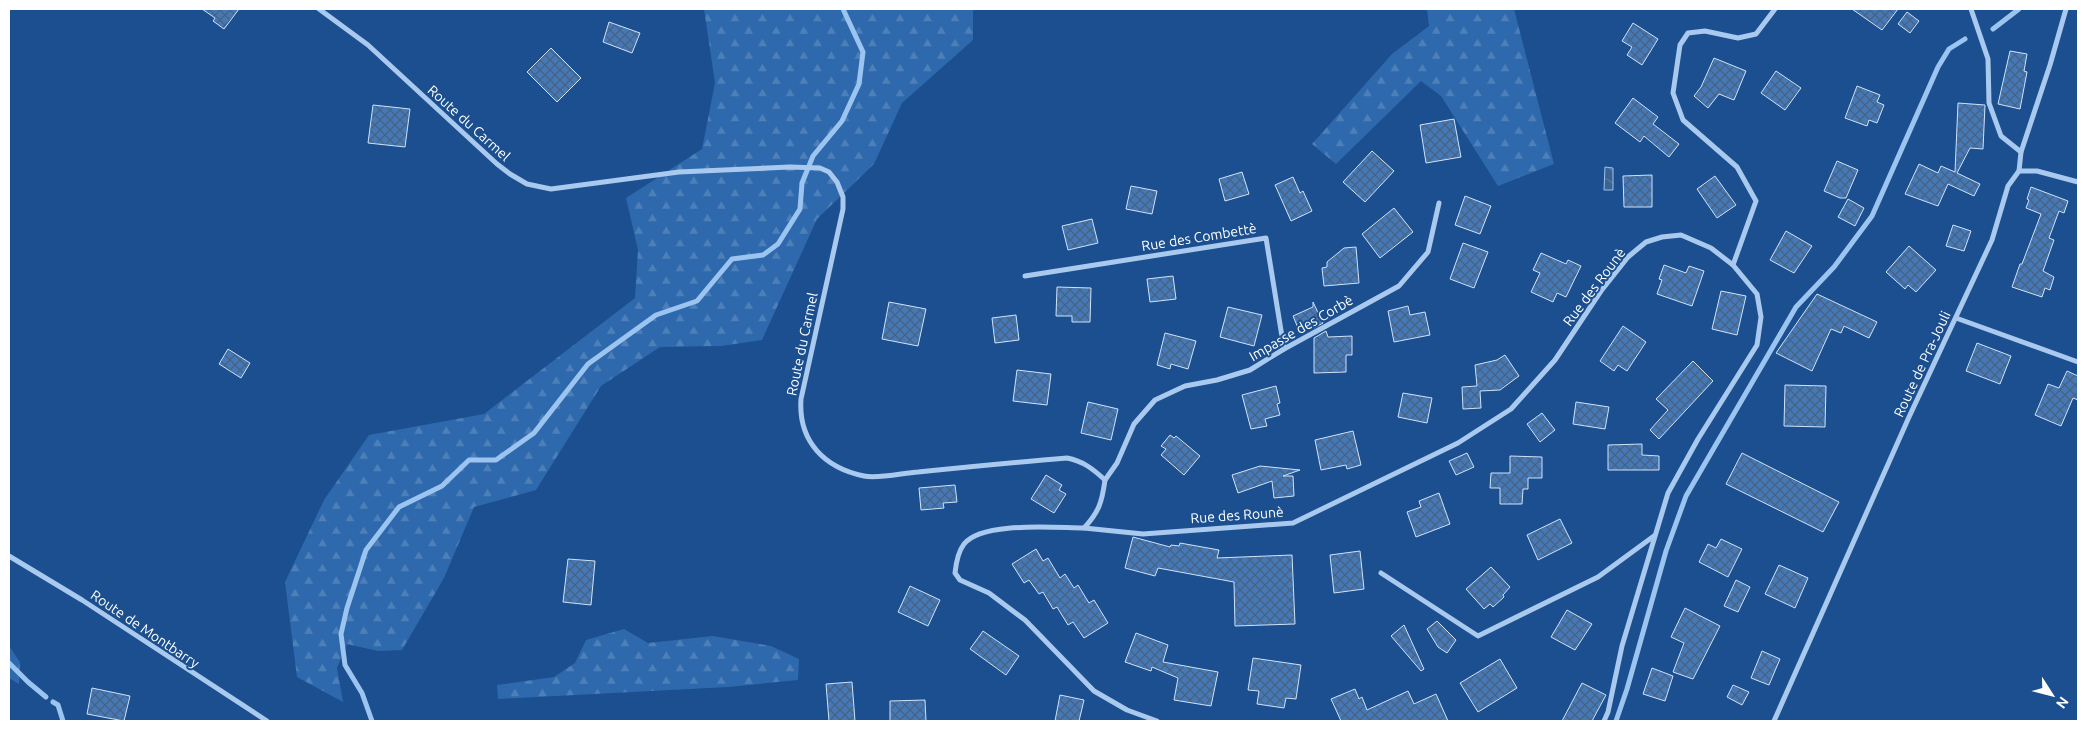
<svg xmlns="http://www.w3.org/2000/svg" width="2087" height="730" font-family="Ubuntu,sans-serif">
	<defs>
		<pattern id="forest-firs" width="22" height="20" patternUnits="userSpaceOnUse" patternTransform="scale(1.25)"><rect width="22" height="20" fill="#2e69ad"/><path d="M5 1l3.5 6h-7zM16 11l3.5 6h-7z" fill="#4d80b9"/></pattern>
		<pattern id="water-waves" width="16" height="10" patternUnits="userSpaceOnUse" patternTransform="scale(1.25)"><rect width="16" height="10" fill="#3c6290"/><path d="M0 5q4-4 8 0t8 0" fill="none" stroke="#597aa1"/></pattern>
		<pattern id="building-cross-hatch" width="8" height="8" patternUnits="userSpaceOnUse" patternTransform="scale(1.25)"><rect width="8" height="8" fill="#4478b7"/><path d="M0 0l8 8M0 8l8-8" fill="none" stroke="#486282"/></pattern>
	</defs>
	<rect width="100%" height="100%" fill="#1b4f8f"/>
	<g fill="url(#forest-firs)">
		<polygon points="704,9 973,9 973,40 902,103 874,164 817,219 762,340 721,346 660,347 601,386 536,490 474,507 444,578 402,650 378,651 347,644 337,668 343,702 297,677 285,582 324,500 369,435 484,414 635,298 638,250 626,198 702,149 715,83"/>
		<polygon points="1427,9 1514,9 1554,164 1498,186 1441,96 1421,81 1336,164 1312,144 1392,54 1429,26"/>
		<polygon points="624,629 648,643 713,636 771,646 799,659 798,680 728,687 498,699 497,685 554,677 575,663 586,640"/>
		<polygon points="9,646 20,662 19,684 9,678"/>
	</g>
	<polygon fill="url(#water-waves)" stroke="#9cc4f0" points="1605,167 1613,168 1613,190 1604,190"/>
	<g fill="none" stroke-linecap="round" stroke-linejoin="round">
		<g stroke="#9cc4f0" stroke-width="5">
			<polyline points="1993,29 2019,9"/>
			<polyline points="9,663 28,682 46,697"/>
			<polyline points="53,702 58,705 63,721"/>
			<polyline points="372,721 362,693 345,665 341,634 347,608 366,550 399,507 442,486 469,460 496,460 534,433 588,364 656,315 697,301 732,259 763,255 778,244 800,209 802,183 813,156 842,121 859,84 863,52 843,9"/>
			<polyline points="1616,721 1627,689 1666,551 1686,496 1796,307 1834,267 1872,216 1938,67 1949,49 1965,39"/>
		</g>
	</g>
	<g fill="url(#building-cross-hatch)" stroke="#cfe3fa">
		<polygon points="202,9 239,9 224,29 213,21 215,18"/>
		<polygon points="1852,9 1898,9 1882,30"/>
		<polygon points="1907,12 1919,21 1910,33 1898,24"/>
		<polygon points="609,22 640,33 632,53 603,42"/>
		<polygon points="1633,23 1658,39 1642,65 1627,55 1632,47 1622,41"/>
		<polygon points="551,48 581,78 557,102 527,72"/>
		<polygon points="2010,51 2027,54 2024,71 2027,72 2020,109 1998,104"/>
		<polygon points="1714,58 1746,71 1734,100 1719,94 1708,108 1694,96 1701,87"/>
		<polygon points="1776,71 1801,88 1785,110 1761,93"/>
		<polygon points="1857,86 1880,95 1877,102 1884,105 1877,123 1869,120 1867,126 1845,118"/>
		<polygon points="1633,98 1658,117 1653,124 1679,144 1669,157 1644,136 1640,142 1615,123"/>
		<polygon points="1958,103 1985,105 1983,149 1970,148 1957,173 1980,184 1974,196 1948,184 1938,206 1905,194 1919,164 1938,173 1941,166 1955,172"/>
		<polygon points="373,105 410,109 405,147 368,143"/>
		<polygon points="1454,119 1461,157 1426,163 1420,125"/>
		<polygon points="1372,151 1394,171 1365,202 1343,182"/>
		<polygon points="1837,161 1858,170 1846,198 1840,198 1824,191"/>
		<polygon points="1242,172 1249,194 1225,201 1219,179"/>
		<polygon points="1652,175 1652,207 1624,207 1623,176"/>
		<polygon points="1715,176 1736,205 1717,218 1697,189"/>
		<polygon points="1293,177 1300,193 1303,191 1312,211 1291,221 1275,185"/>
		<polygon points="1131,186 1157,191 1152,214 1126,209"/>
		<polygon points="2031,187 2068,201 2064,213 2059,211 2049,238 2054,240 2043,271 2054,277 2050,290 2045,288 2042,297 2012,287 2020,264 2022,264 2041,214 2026,208 2029,200 2027,199"/>
		<polygon points="1465,196 1491,206 1480,234 1455,225"/>
		<polygon points="1848,199 1864,208 1855,226 1838,217"/>
		<polygon points="1394,208 1413,232 1380,258 1362,234"/>
		<polygon points="1092,219 1098,243 1068,250 1062,226"/>
		<polygon points="1953,225 1971,231 1964,251 1946,246"/>
		<polygon points="1786,231 1812,246 1794,273 1770,260"/>
		<polygon points="1463,243 1488,252 1474,288 1450,279"/>
		<polygon points="1909,246 1936,270 1916,292 1908,285 1905,289 1886,272"/>
		<polygon points="1356,247 1359,283 1324,286 1322,268 1327,267 1327,262 1344,248"/>
		<polygon points="1541,253 1566,264 1568,260 1581,266 1566,297 1557,293 1553,302 1531,292 1540,273 1533,270"/>
		<polygon points="1664,265 1686,273 1689,266 1704,271 1692,306 1657,294 1662,280 1659,279"/>
		<polygon points="1173,276 1176,299 1150,302 1147,279"/>
		<polygon points="1057,287 1091,288 1090,322 1072,322 1072,316 1056,316"/>
		<polygon points="1721,291 1746,296 1737,335 1712,329"/>
		<polygon points="1817,294 1877,322 1869,338 1844,326 1841,333 1831,329 1812,371 1776,353"/>
		<polygon points="889,302 926,309 918,346 882,339"/>
		<polygon points="1313,302 1323,323 1314,328 1313,321 1298,328 1293,316 1313,307"/>
		<polygon points="1408,306 1410,315 1425,312 1430,335 1394,342 1388,311"/>
		<polygon points="1228,307 1262,315 1254,346 1220,337"/>
		<polygon points="1016,315 1019,340 995,343 992,318"/>
		<polygon points="1623,326 1646,342 1627,371 1618,365 1614,371 1600,361"/>
		<polygon points="1326,331 1328,337 1352,336 1352,355 1346,355 1346,372 1314,373 1314,338"/>
		<polygon points="1165,333 1196,341 1188,369 1171,364 1170,369 1157,365"/>
		<polygon points="1977,343 2011,356 2000,384 1966,371"/>
		<polygon points="228,349 250,363 241,378 219,364"/>
		<polygon points="1505,355 1519,376 1500,390 1480,391 1481,408 1463,409 1462,387 1477,386 1475,365 1497,360"/>
		<polygon points="1693,361 1713,381 1659,439 1650,430 1668,410 1656,399"/>
		<polygon points="1017,370 1051,374 1047,405 1013,401"/>
		<polygon points="2067,371 2078,376 2078,400 2073,398 2061,426 2035,415 2048,384 2059,388"/>
		<polygon points="1785,385 1826,386 1825,427 1784,426"/>
		<polygon points="1276,386 1280,403 1277,404 1280,415 1265,419 1267,426 1251,429 1242,395"/>
		<polygon points="1403,393 1432,398 1427,423 1398,417"/>
		<polygon points="1088,402 1118,409 1111,440 1081,433"/>
		<polygon points="1576,402 1609,407 1605,429 1573,424"/>
		<polygon points="1542,413 1555,430 1540,442 1527,424"/>
		<polygon points="1353,431 1361,465 1347,469 1346,465 1321,470 1315,440"/>
		<polygon points="1170,435 1174,438 1176,436 1200,456 1184,475 1161,455 1166,449 1161,446"/>
		<polygon points="1642,444 1642,455 1659,456 1659,470 1608,470 1608,445"/>
		<polygon points="1467,453 1474,467 1456,475 1449,461"/>
		<polygon points="1742,453 1839,502 1823,532 1726,484"/>
		<polygon points="1510,456 1542,457 1542,478 1528,478 1528,489 1523,489 1522,504 1500,504 1500,488 1490,488 1491,473 1510,473"/>
		<polygon points="1260,466 1300,470 1283,476 1293,476 1294,496 1274,498 1272,481 1238,493 1232,475"/>
		<polygon points="1046,475 1062,485 1059,490 1066,494 1054,513 1031,499"/>
		<polygon points="955,485 957,502 943,503 944,508 921,510 919,488"/>
		<polygon points="1439,493 1450,524 1416,537 1407,512 1421,507 1419,501"/>
		<polygon points="1560,519 1572,543 1538,560 1527,535"/>
		<polygon points="1133,537 1170,547 1171,545 1179,546 1180,543 1219,550 1217,558 1292,555 1295,624 1235,626 1234,582 1158,568 1155,576 1125,568"/>
		<polygon points="1721,539 1742,549 1728,577 1699,562 1708,544 1716,548"/>
		<polygon points="1036,549 1043,561 1048,558 1060,578 1065,574 1074,588 1078,585 1089,603 1094,600 1108,623 1084,638 1073,622 1068,625 1057,607 1053,609 1043,592 1039,594 1029,580 1024,583 1012,564"/>
		<polygon points="1360,551 1364,589 1334,593 1330,555"/>
		<polygon points="568,559 595,561 591,605 563,602"/>
		<polygon points="1779,565 1808,578 1795,608 1765,594"/>
		<polygon points="1491,567 1510,587 1503,595 1504,597 1493,607 1490,604 1484,609 1466,589"/>
		<polygon points="1736,580 1750,587 1738,612 1724,606"/>
		<polygon points="910,586 940,600 928,626 898,612"/>
		<polygon points="1685,608 1720,626 1693,679 1673,672 1684,643 1671,637"/>
		<polygon points="1567,610 1592,624 1575,650 1551,637"/>
		<polygon points="1437,621 1456,640 1447,653 1438,647 1427,629"/>
		<polygon points="1404,625 1424,669 1421,671 1391,636"/>
		<polygon points="983,631 1019,656 1006,675 970,649"/>
		<polygon points="1136,633 1168,645 1163,662 1218,672 1211,706 1174,700 1178,678 1152,667 1151,671 1125,662"/>
		<polygon points="1762,651 1780,659 1769,685 1751,678"/>
		<polygon points="1253,658 1301,665 1296,699 1286,698 1284,708 1257,704 1259,691 1248,690"/>
		<polygon points="1500,659 1517,688 1478,712 1460,683"/>
		<polygon points="1652,668 1673,676 1665,701 1643,694"/>
		<polygon points="852,682 855,721 829,721 826,684"/>
		<polygon points="1582,683 1606,695 1592,721 1562,721"/>
		<polygon points="1733,685 1749,692 1742,705 1727,697"/>
		<polygon points="92,688 130,696 124,721 87,714"/>
		<polygon points="1355,689 1359,699 1362,697 1367,710 1408,691 1414,704 1436,694 1448,721 1341,721 1331,699"/>
		<polygon points="1060,695 1084,700 1079,721 1055,721"/>
		<polygon points="925,700 926,721 890,721 890,701"/>
	</g>
	<g fill="none" stroke-linecap="round" stroke-linejoin="round">
		<g stroke="#a9c9ee" stroke-width="5">
			<path d="M319,9l49,36 129,119 13,10 17,10 24,5 128,-17 111,-5 30,1 9,4 8,10 6,15v12l-42,190c-3,43 24,69 63,77 14,3 39,-3 54,-4 49,-5 99,-10 149,-14 16,3 26,11 38,22 -3,22 -6,32 -21,48 -28,0 -102,-7 -120,16 -6,8 -8,19 -9,29l5,7 29,13 36,27 69,71 33,19 30,11"/>
			<polyline points="1971,9 1988,59 1989,103 2001,136 2021,152"/>
			<polyline points="2019,171 2037,171 2078,182"/>
			<polyline points="1733,265 1756,201 1737,167 1683,120 1673,93 1680,45 1688,33 1705,31 1738,38 1756,34 1775,9"/>
			<polyline points="1025,276 1266,238 1284,349"/>
			<polyline points="1956,318 2078,362"/>
			<polyline points="1105,480 1117,463 1134,424 1155,400 1185,386 1217,380 1250,370 1284,349 1399,286 1428,252 1439,203"/>
			<polyline points="1084,528 1143,534 1293,523 1458,443 1511,409 1555,360 1601,291 1628,257 1646,242 1662,237 1681,235 1711,248 1733,265 1757,294 1761,317 1757,345 1698,439 1668,493 1622,646 1608,712 1604,721"/>
			<polyline points="9,556 82,600 267,721"/>
			<polyline points="1381,573 1478,636 1598,577 1654,536"/>
			<polyline points="1774,721 1909,417 1992,240 2008,186 2019,171 2021,152 2050,65 2066,9"/>
		</g>
	</g>
	<g text-anchor="middle" stroke-width="4" stroke-linejoin="round" paint-order="stroke">
		<g font-size="14" fill="#fff" stroke="#1b4f8f">
			<text transform="translate(469 123) rotate(42)" y="5">Route du Carmel</text>
			<text transform="translate(1199 237) rotate(-9)" y="5">Rue des Combettè</text>
			<text transform="translate(1594 287) rotate(-53)" y="5">Rue des Rounè</text>
			<text transform="translate(1301 328) rotate(-30)" y="5">Impasse des Corbè</text>
			<text transform="translate(802 344) rotate(-78)" y="5">Route du Carmel</text>
			<text transform="translate(1922 364) rotate(-65)" y="5">Route de Pra-Jouli</text>
			<text transform="translate(1237 515) rotate(-4)" y="5">Rue des Rounè</text>
			<text transform="translate(145 629) rotate(34)" y="5">Route de Montbarry</text>
		</g>
	</g>
	<rect width="2087" height="730" fill="none" stroke="#ffffff" stroke-width="20"/>
	<g transform="translate(2052 695) rotate(126)" stroke="#1b4f8f" stroke-width="4" paint-order="stroke">
	<path d="M0-4L9 19L0 12L-9 19Z" fill="#ffffff"/>
	<text y="-8" font-size="14" font-weight="bold" text-anchor="middle" fill="#ffffff">N</text>
	</g>
</svg>
